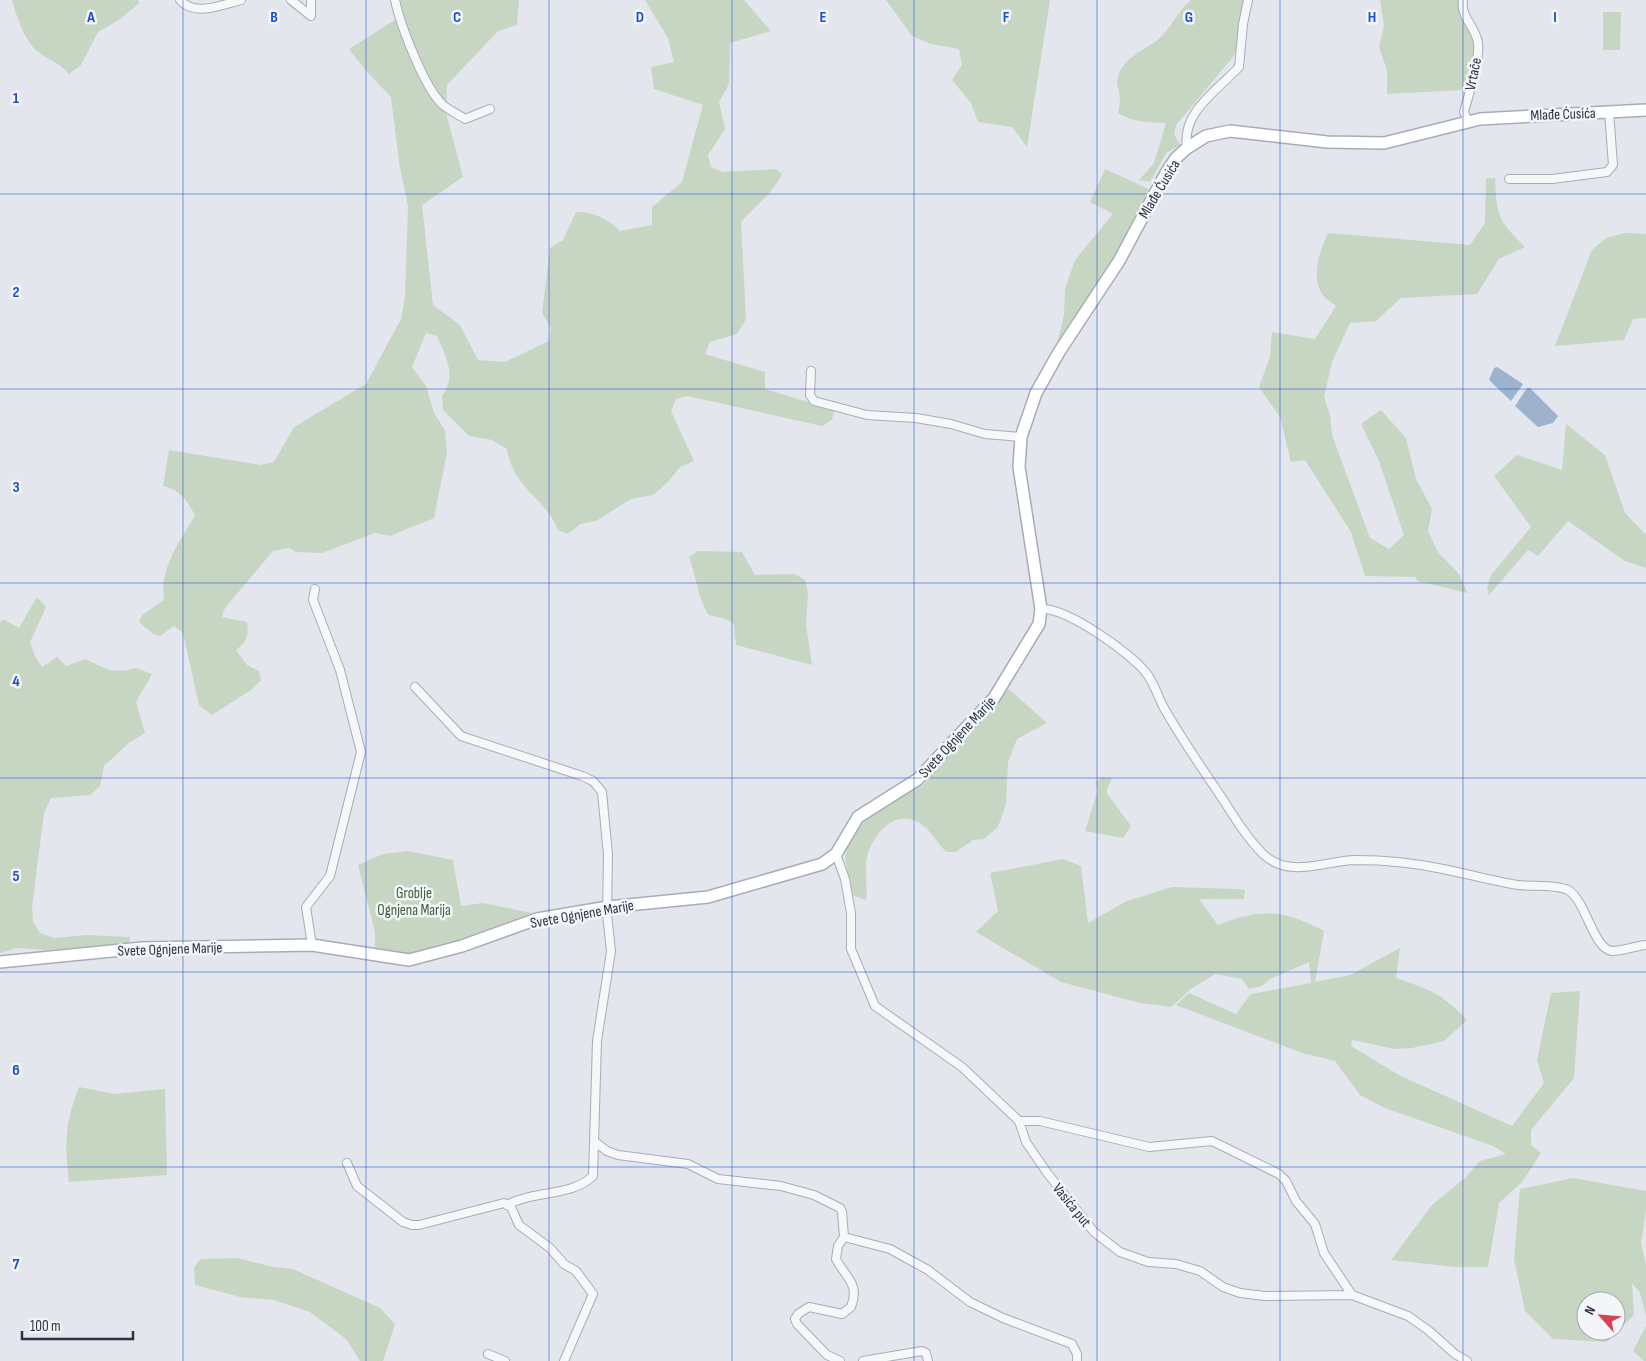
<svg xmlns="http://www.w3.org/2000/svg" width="1646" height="1361" font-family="'Sofia Sans Condensed',sans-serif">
	<rect width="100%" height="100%" fill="#e3e6ec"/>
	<g fill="#c7d6c3" fill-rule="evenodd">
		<path d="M12,0h126l1,3 -20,17 -21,12 -17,33 -12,9c-12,-13 -17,-12 -29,-21 -14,-8 -24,-38 -28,-53z"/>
		<path d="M399,0h120l-2,25 -19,6 -51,54 -1,28 17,64 -41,28 11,100 27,20 18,35 27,2 44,-21 2,-13 -9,-15 8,-65 13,-8 13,-28c18,0 32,7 44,19l32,-6v-18l30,-25 21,-77 -49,-16 -3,-22 23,-5 -6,-24 -23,-38h99l27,31 -41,12 -1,41 -10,18 6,27 -17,26 3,12 12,5 53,-3 6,5c-9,19 -27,32 -41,48l5,97 -9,15 -27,8 -5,12 60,18v17l69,21 -2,10 -10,6 -135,-30 -11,3 -5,12 23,50 -14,6 -12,15 -15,13 -22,4 -35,22 -16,3 -12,10 -10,-4c-13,-33 -45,-41 -51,-81l-15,-9 -23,-4 -26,-26 -1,-14c15,-21 4,-39 -5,-60l-11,-3 -14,34 14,19 8,27 11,17 2,23 -13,65 -44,18 -15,-3 -53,20 -26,-1 -7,-4 -16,3 -48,57 -3,9 25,5c2,14 0,19 -11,28l11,15 12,6 2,9 -10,10 -39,25 -13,-10 -16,-72 -9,-7 -14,10 -7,-2 -14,-12 3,-7 22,-15c-5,-32 16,-58 31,-85 -8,-14 -14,-25 -32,-29l6,-36 91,15 14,-3 20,-35 72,-43 35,-65 4,-22 3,-91 -8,-38 -9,-71 -23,-24 -19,-24 52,-33z"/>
		<polygon points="886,0 1050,0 1027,147 1012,127 978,122 971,103 952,80 962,65 959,49 931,44 912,36"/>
		<path d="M1191,0h54l-8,48 -4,9 -57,68 -2,9 6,11 -14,8 -16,29 -11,-2 15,-17 12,-40c-18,-1 -31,0 -48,-10 1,-5 2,-11 2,-16 0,-5 -3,-10 -3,-15 3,-26 30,-31 45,-46 11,-12 17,-26 29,-36z"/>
		<path d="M1380,0h78c-1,18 17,30 17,47 -1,14 -9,30 -12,43l-76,4v-24l-8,-23 5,-21z"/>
		<polygon points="1603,12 1621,12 1620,50 1603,50"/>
		<polygon points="1105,169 1149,189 1117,258 1058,347 1057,343 1064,315 1065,289 1075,260 1113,214 1090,202"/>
		<path d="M1495,178c2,38 2,41 30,69l-26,12 -22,35 -76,4 -25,23 -26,2 -18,39 -8,35 6,18 2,20 38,103 19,11 15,-14 -25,-74 -18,-37 20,-14 25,28 10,41 16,30 -4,22 10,21 21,22 9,19 -51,-12 -1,-4 -51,-1 -14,-44 -46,-72 -14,2 -11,-45 -21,-30 11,-30 2,-25 43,7 21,-33c-4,-3 -10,-7 -13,-11 -13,-18 -3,-44 5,-62l142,12 15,-22 1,-44z"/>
		<polygon points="1625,233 1646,234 1646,318 1633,319 1624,340 1555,346 1592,250 1606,238"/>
		<polygon points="1566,424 1605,455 1625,513 1646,535 1646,568 1625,561 1568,521 1538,556 1528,550 1489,595 1487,589 1491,575 1531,527 1494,476 1517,455 1562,470"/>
		<path d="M698,551l44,1 13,23 40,-1 10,6 3,13 -2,32 6,40 -76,-20 -2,-21 -9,-5 -16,-4c-12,-19 -12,-36 -20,-58z"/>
		<polygon points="37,597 46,607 30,642 35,656 42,667 57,657 66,666 85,659 109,670 124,671 136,668 152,674 136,702 145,733 130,742 104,766 100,786 90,795 51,798 44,813 32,907 33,922 40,933 55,938 86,935 130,937 129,944 46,950 16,948 0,953 0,623 3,619 19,628"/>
		<path d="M1009,689l38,34 -30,16 -9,23 -2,42 -8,23 -14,12 -11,1 -17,12h-10c-8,-9 -16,-22 -26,-29 -25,-15 -47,11 -53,34 -3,13 1,29 -1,43l-14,-5 -7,-38 2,-9 12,-20 11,-13 54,-31 58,-69z"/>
		<polygon points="1102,777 1112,778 1106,792 1131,826 1123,838 1085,831 1098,790 1095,783"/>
		<polygon points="408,851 453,860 461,906 483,903 532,913 529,917 427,952 403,954 375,949 375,932 358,865 383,854"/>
		<path d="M1063,859l18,7 7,57 39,-22 45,-14 66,2 7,1 -1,9h-45l19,26c43,-17 64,-16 106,6l-9,51 35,-7 50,-27 -4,30c35,12 45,15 71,42l-23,21 -32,7 -17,1 -43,-9 -1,6 48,29 113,51 32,-43 -7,-23 14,-67 29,-2 -6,87 -43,52v15l10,8 -19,29 -23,21 -11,64h-33l-64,-7 41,-55 33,-27 15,-17 26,-7 -13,-8 -108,-38 -25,-13 -25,-34 -33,-8 -126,-48 13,-12 47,21 15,-20 60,-11 -2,-21 -39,17 -8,7 -13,3 -7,-10 -27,-5 -24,15 -20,18 -31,-4 -79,-21 -85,-50 22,-21 -8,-38z"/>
		<path d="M79,1087l36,7 50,-5 2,86 -98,7c-4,-40 -5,-56 10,-95z"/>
		<path d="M1573,1178l73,13v19l-5,33 5,22v51l-6,-23 -8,-10 2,32 -27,27 -54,-3 -28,-28 -11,-52 6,-70zM1586,1301h30v30h-30z"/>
		<polygon points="238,1258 273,1267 293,1269 380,1308 395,1324 383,1361 360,1361 346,1339 310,1312 274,1300 240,1297 195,1285 194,1268 200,1259"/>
		<polygon points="1646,1326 1646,1361 1644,1361 1633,1351"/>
	</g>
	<g fill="#9cb2cd">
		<polygon points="1497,367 1523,384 1511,401 1489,380 1494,368"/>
		<polygon points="1527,388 1530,388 1558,416 1553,423 1538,427 1515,406"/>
	</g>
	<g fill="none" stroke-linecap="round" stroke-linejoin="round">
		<g stroke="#a7adb7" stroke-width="10">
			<g id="street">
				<path d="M180,0c15,17 41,5 61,0"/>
				<polyline points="291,0 311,16 311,0"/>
				<path d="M395,0c5,24 29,87 47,104 6,6 16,10 23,15l25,-10"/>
				<path d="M1463,0c-3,17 13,27 15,43 2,19 -9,50 -14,69l4,9"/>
				<path d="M1187,148c-6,-36 31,-58 52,-81l4,-43 5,-24"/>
				<polyline points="1509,179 1552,179 1607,172 1613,165 1609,112"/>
				<polyline points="811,371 810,395 814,401 867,415 916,418 951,424 985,434 1021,437"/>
				<path d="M1041,609c25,-2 90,44 106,65 7,9 11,23 17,34 17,30 37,59 56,87 13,20 26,42 43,59 26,25 61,7 92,6 28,0 60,3 88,9 25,5 50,12 75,16 15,2 36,-1 50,5 18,10 25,59 44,61 11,0 23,-5 34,-6"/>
				<path d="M415,687l46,49 121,40 11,5 9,11 6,63 -1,59 4,37 -14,90 -4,135c-22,21 -59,14 -86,29"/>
				<polyline points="836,854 845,879 851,913 851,949 875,1006 962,1067 1019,1121 1026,1142 1048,1174 1094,1232 1120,1252 1148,1262 1176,1264 1200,1271 1223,1287 1240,1293 1265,1296 1352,1295 1408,1316 1428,1330 1455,1354 1467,1361"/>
				<polyline points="312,945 306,907 330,876 361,752 340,670 313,600 315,589"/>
				<polyline points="1019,1121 1040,1121 1149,1147 1212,1141 1279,1174 1286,1181 1296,1201 1315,1224 1324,1253 1352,1295"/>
				<path d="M595,1142l12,9 11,4 70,9 30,15 63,7 33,9 26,13 2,4 2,25 -6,9 -2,13c10,19 24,25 15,48l-9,7 -33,-7 -11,7 -3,5 2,5 30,31 13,6"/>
				<polyline points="347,1163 357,1186 403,1222 412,1225 419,1225 504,1203 511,1207 519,1225 550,1248 564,1264 576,1271 593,1294 564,1361"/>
				<polyline points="844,1237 890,1249 928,1270 970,1302 1003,1318 1072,1344 1077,1354 1077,1361"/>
				<polyline points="488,1354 505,1361"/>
				<polyline points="863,1361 922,1351 926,1353 928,1361"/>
			</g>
		</g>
		<g stroke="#a7adb7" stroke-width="14">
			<polyline id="secondary" points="0,962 142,948 312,945 409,960 462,946 537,919 608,907 708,897 822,864 836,854 858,817 918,779 994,698 1039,624 1041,609 1019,467 1021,437 1036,393 1059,352 1119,261 1166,173 1176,158 1187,148 1206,136 1230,131 1327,142 1384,143 1480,119 1646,110"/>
		</g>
		<use href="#street" stroke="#f6f7f9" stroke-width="8"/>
		<use href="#secondary" stroke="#fff" stroke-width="11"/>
	</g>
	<path fill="none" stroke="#1d4ed8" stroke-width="1" stroke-opacity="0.55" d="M183,0v1361M366,0v1361M549,0v1361M732,0v1361M914,0v1361M1097,0v1361M1280,0v1361M1463,0v1361M0,194h1646M0,389h1646M0,583h1646M0,778h1646M0,972h1646M0,1167h1646"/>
	<g text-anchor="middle" stroke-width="5" stroke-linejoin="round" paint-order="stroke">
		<g font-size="15" fill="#293345" stroke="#f3f5f9">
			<text transform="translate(1473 74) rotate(-78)" y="5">Vrtače</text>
			<text transform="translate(1563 114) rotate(-2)" y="5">Mlađe Ćusića</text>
			<text transform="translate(1159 189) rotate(-59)" y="5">Mlađe Ćusića</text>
			<text transform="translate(957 737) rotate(-47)" y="5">Svete Ognjene Marije</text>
			<text transform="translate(582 914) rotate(-10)" y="5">Svete Ognjene Marije</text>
			<text transform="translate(170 949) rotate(-2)" y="5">Svete Ognjene Marije</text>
			<text transform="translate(1072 1205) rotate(51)" y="5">Vasića put</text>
		</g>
		<g font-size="15" fill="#3d6136" stroke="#f3f5f9">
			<text x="414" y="898">Groblje<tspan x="414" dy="17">Ognjena Marija</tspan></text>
		</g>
	</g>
	<g font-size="16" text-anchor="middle" font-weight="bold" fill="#1d4ed8" stroke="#f3f5f9" stroke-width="5" stroke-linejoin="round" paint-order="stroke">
		<text x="91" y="22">A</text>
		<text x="274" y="22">B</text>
		<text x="457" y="22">C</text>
		<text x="640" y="22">D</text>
		<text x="823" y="22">E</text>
		<text x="1006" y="22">F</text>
		<text x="1189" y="22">G</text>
		<text x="1372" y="22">H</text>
		<text x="1555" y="22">I</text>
		<text x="16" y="103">1</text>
		<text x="16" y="297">2</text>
		<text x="16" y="492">3</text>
		<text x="16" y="686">4</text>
		<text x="16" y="881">5</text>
		<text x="16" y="1075">6</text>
		<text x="16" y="1269">7</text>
	</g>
	<g transform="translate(1601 1316) rotate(297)"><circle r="24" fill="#f3f5f9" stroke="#a2a7b1"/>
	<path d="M0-4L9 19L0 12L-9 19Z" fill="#d64254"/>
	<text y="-8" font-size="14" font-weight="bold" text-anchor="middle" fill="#293345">N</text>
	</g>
	<path d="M22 1331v8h111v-8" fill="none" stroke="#293345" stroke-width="2.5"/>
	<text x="30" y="1331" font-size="15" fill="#293345" stroke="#f3f5f9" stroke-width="4" paint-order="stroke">100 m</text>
</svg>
